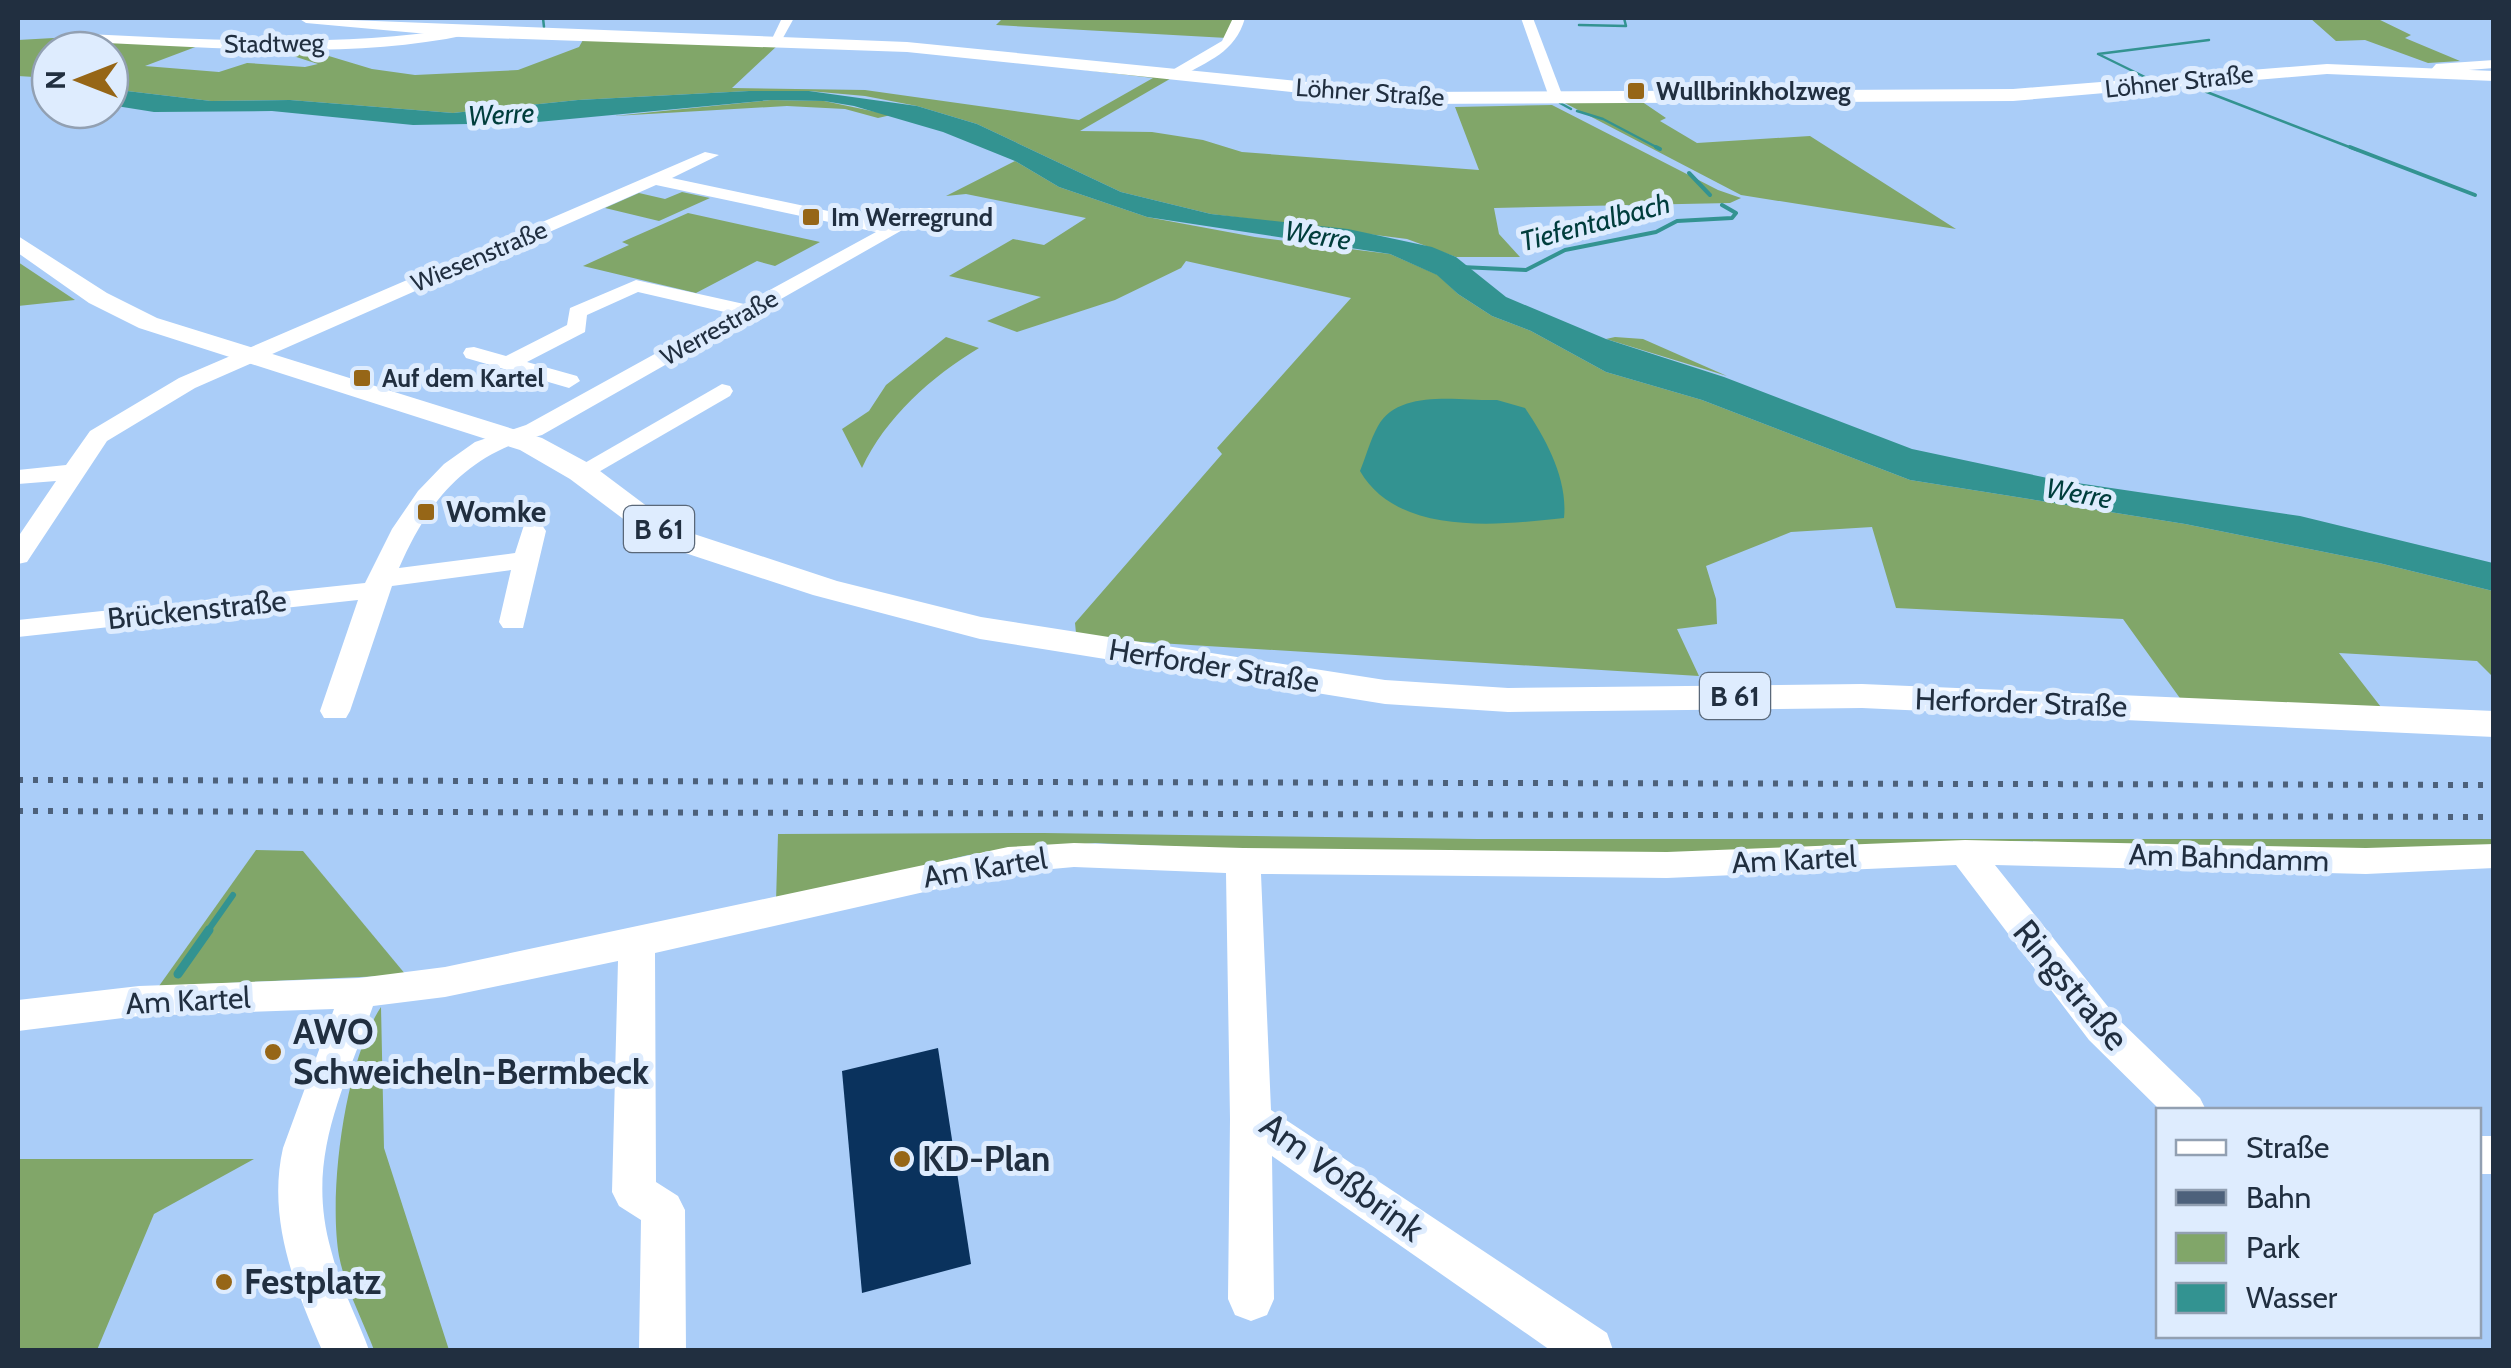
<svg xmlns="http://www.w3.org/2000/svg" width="2511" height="1368" font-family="Cabin,sans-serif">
	<rect width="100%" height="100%" fill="#aacdf8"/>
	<g fill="#81a669" fill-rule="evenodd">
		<polygon points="1003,18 1236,18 1227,38 996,25"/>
		<polygon points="2310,18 2376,18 2411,35 2405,38 2460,61 2428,63 2365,40 2336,41"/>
		<path d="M89,36l117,7 -61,23 74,6 28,-9 58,4 13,-3 -56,-18 -17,1 44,-3 83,25 43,6 103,-5 61,-23 4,-7 -61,-4 401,14 252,26 -95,55 72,1 51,8 39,12 237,18 -24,-63 97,-2 166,85 23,8 -11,5 -236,5 5,26 21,23h-64l-49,-18 -196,-25 -90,-22 -144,-68 -60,-18 -52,-10 -56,-5h-60l-171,9 -125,13 -163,-13 -79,1 -101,-12v-39h-60v28l-32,-2v-36zM778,45l156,7 219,26 -74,42 -214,-30 -133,-2z"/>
		<polygon points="1557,99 1638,99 1666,118 1660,121 1697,143 1810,136 1956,229 1741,195"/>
		<polygon points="771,100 824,101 891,115 878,118 845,109 787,106 614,116"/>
		<polygon points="1015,161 1059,187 1147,217 1255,237 1390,254 1438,275 1458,294 1492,316 1531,331 1606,372 1702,400 1910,480 2185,524 2379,563 2493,591 2493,677 2477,661 2339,653 2384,711 2182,701 2123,619 1896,608 1872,527 1791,532 1706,566 1716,599 1717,624 1677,629 1699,676 1093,639 1076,633 1075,623 1222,454 1217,448 1351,298 1186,261 1181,268 1115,300 1017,332 987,321 1041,297 949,276 1013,239 1044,245 1086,218 966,194 946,196"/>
		<polygon points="682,192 710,198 659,221 605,208 639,193 665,199"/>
		<polygon points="688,213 820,242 775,266 757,261 696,293 583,266 629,245 622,242"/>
		<polygon points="18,262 75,300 18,306"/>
		<path d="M946,337l33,11c-47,28 -94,70 -117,120l-20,-39 27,-18 17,-26z"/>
		<polygon points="1615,337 1643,339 1727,376 1606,339"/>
		<polygon points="1044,833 1477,839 2494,839 2493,848 2277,852 2020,841 1612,855 1323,853 1095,843 968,855 776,901 778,834"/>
		<polygon points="256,850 303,851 406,975 159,986"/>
		<path d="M381,1007l3,141 65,202h-75c-11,-29 -29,-63 -35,-94 -11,-64 6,-195 42,-249z"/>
		<polygon points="18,1159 254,1159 154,1214 97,1350 18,1350"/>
	</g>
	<g fill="#339391">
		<polygon points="110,89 211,101 290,100 453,113 578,100 749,91 809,91 917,106 977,124 1121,192 1211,214 1348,229 1432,247 1456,257 1506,297 1606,339 1724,377 1912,449 2057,480 2300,516 2493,563 2493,591 2379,563 2185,524 1910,480 1702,400 1606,372 1531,331 1492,316 1458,294 1437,275 1390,254 1147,217 1059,187 1015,161 943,132 854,106 824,101 771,100 527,123 413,125 272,111 154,112 110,105"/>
		<path d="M1497,400l28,8c21,31 43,71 39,110 -64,7 -166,19 -204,-47 6,-14 10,-31 18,-45 21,-38 82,-25 119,-26z"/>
	</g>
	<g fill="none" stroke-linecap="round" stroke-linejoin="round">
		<g stroke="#339391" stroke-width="2.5">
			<polyline points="543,18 544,27"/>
			<polyline points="1579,25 1626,26 1624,18"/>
			<polyline points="2151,80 2098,54 2209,40"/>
			<polyline points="2186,84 2357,150"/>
			<polyline points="1560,103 1571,109"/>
			<polyline points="1577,111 1603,119 1660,149"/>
		</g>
		<g stroke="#339391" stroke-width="4">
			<polyline points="1656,147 1660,149"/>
			<polyline points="2350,147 2475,195"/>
			<polyline points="1689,173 1710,195"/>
			<polyline points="1461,267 1526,270 1565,250 1656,232 1677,221 1732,218 1736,213 1722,205"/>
		</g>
		<polyline stroke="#339391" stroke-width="6" points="207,932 233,895"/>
		<polyline stroke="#339391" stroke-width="9" points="178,974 209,930"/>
	</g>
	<polygon fill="#0a325d" points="938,1048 971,1264 862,1293 842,1071"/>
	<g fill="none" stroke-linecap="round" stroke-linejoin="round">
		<g fill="#fff" fill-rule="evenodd">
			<polygon points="782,18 794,18 779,45 769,45"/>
			<path d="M1233,18h12c-10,35 -36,42 -66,60h-10v-6l53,-31z"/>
			<polygon points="1521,18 1533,18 1563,97 1561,100 1549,97"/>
			<path d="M461,28l7,4 -2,3c-115,25 -261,12 -379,7l-7,-4 7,-4c124,6 251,14 374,-6z"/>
			<polygon points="2494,60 2494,68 2443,72 2436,76 2429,72 2436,64"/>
			<path d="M705,152l14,3 -47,23 218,46 29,-16h12l3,4 -392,223c-75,19 -113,64 -143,133l116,-15 9,-28h18l4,6 -23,97h-20l-4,-6 12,-52 -119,16 -42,125 -4,7h-22l-4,-7 38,-111 -340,37v-17l347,-37 27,-54 26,-38 26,-27 31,-22 51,-17 203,-112 -91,-21 -51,23 -2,17 -58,30 50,14 3,5 -11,7 -103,-30 -3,-5 3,-5 8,-1 32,9 61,-31 3,-17 66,-28 108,24 132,-72 -220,-47 -461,203 -88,53 -80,121 -9,2v-27l38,-56 -38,3v-14l48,-5 24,-34 89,-53z"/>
			<polygon points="722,384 730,386 733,391 730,396 590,477 581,479 569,472"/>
			<path d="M1965,840l401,8 128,-4v24l-128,6 -371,-9 122,153 83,80 6,12h-46l-71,-70 -133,-175 -289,13 -406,-4 10,236 336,223 6,17h-63l-278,-194 2,143 -7,16 -16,6 -16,-6 -7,-16 2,-180 -4,-246 -152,-6 -66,6 -353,80 1,229 22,14 7,14 1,140h-47l2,-130 -22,-14 -7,-14 6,-231 -173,36 -72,9c-30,86 -68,152 -42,244 9,36 26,67 38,100h-47c-28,-64 -55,-132 -39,-202l51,-139 -195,7 -121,15v-31l121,-14 220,-8 86,-11 563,-120 66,-4 169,5 424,4z"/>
			<rect x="2478" y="1136" width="16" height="38"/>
		</g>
		<g fill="#fff" fill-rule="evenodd">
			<polygon points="298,18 907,42 1407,92 2013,89 2327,64 2494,71 2494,81 2327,74 2013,101 1407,104 907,52 461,37 306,23"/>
			<polygon points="18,236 107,293 157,318 542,438 592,465 664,519 694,534 837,581 981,617 1385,680 1508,688 1862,684 2494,711 2494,737 1862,708 1508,712 1385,704 980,639 813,595 670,548 642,533 570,479 520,450 139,328 89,303 18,253"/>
		</g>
		<g stroke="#4d617b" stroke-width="6" stroke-dasharray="5 10" stroke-linecap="butt">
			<polyline points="18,780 2494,785"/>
			<polyline points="18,811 2494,817"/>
		</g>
	</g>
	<g fill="#966617" stroke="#deecfe" stroke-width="4">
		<rect x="1626" y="81" width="20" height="20" rx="5"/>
		<rect x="801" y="207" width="20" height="20" rx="5"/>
		<rect x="352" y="368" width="20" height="20" rx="5"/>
		<rect x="416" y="502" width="20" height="20" rx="5"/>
		<circle cx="273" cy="1052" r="10"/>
		<circle cx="902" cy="1159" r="10"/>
		<circle cx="224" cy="1282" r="10"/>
	</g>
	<g text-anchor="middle" stroke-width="10" stroke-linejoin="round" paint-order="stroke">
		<g font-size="25" fill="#212f40" stroke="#deecfe">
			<text transform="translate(274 43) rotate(-1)" y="9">Stadtweg</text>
			<text transform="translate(2179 81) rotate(-6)" y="9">Löhner Straße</text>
			<text transform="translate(1370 92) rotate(4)" y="9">Löhner Straße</text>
			<text transform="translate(479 256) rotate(-23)" y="9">Wiesenstraße</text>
			<text transform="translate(719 327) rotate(-29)" y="9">Werrestraße</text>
		</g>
		<g font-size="25" font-weight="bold" fill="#212f40" stroke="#deecfe" text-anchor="start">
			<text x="1656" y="100">Wullbrinkholzweg</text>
			<text x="831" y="226">Im Werregrund</text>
			<text x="382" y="387">Auf dem Kartel</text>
		</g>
		<g font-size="28" font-style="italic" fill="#003d3c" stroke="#deecfe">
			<text transform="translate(501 114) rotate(-3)" y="10">Werre</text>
			<text transform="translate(1595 222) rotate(-15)" y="10">Tiefentalbach</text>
			<text transform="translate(1318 235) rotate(9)" y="10">Werre</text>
			<text transform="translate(2079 493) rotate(10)" y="10">Werre</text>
		</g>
		<g fill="#deecfe" stroke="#5a6879" stroke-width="2.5">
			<rect x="624" y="506" width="70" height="46" rx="8"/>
			<rect x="1700" y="673" width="70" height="46" rx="8"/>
		</g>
		<g font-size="28" font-weight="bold" fill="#212f40">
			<text x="659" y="539">B 61</text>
			<text x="1735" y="706">B 61</text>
		</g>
		<g font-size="30" font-weight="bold" fill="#212f40" stroke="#deecfe" text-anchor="start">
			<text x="446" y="522">Womke</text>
		</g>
		<g font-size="30" fill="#212f40" stroke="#deecfe">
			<text transform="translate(197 610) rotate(-6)" y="10">Brückenstraße</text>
			<text transform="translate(1214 666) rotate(9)" y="10">Herforder Straße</text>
			<text transform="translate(2021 703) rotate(2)" y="10">Herforder Straße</text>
			<text transform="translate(2229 858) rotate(2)" y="10">Am Bahndamm</text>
			<text transform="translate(1794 860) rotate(-3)" y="10">Am Kartel</text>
			<text transform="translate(985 868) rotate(-9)" y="10">Am Kartel</text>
			<text transform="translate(188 1001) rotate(-3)" y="10">Am Kartel</text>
		</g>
		<g font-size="35" fill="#212f40" stroke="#deecfe">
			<text transform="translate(2071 985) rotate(50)" y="12">Ringstraße</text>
			<text transform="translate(1342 1177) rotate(36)" y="12">Am Voßbrink</text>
		</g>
		<g font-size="35" font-weight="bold" fill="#212f40" stroke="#deecfe" text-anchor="start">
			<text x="293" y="1044">AWO<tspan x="293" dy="40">Schweicheln-Bermbeck</tspan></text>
			<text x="922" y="1171">KD-Plan</text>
			<text x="244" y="1294">Festplatz</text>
		</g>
	</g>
	<rect width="2511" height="1368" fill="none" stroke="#212f40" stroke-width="40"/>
	<rect x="2156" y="1108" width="325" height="230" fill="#deecfe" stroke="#92a0b2" stroke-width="2.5"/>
	<rect x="2176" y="1140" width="50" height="15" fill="#ffffff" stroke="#92a0b2" stroke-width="2.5"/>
	<text x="2246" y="1158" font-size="30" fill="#212f40">Straße</text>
	<rect x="2176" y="1190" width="50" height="15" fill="#4d617b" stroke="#92a0b2" stroke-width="2.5"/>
	<text x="2246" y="1208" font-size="30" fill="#212f40">Bahn</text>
	<rect x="2176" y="1233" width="50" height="30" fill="#81a669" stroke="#92a0b2" stroke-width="2.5"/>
	<text x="2246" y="1258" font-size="30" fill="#212f40">Park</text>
	<rect x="2176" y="1283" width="50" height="30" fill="#339391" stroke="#92a0b2" stroke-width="2.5"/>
	<text x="2246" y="1308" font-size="30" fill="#212f40">Wasser</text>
	<g transform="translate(80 80) rotate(270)"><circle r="48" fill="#deecfe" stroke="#92a0b2" stroke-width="2.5"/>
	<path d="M0-8L18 38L0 25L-18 38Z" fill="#966617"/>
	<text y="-15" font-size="28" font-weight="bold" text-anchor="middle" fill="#212f40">N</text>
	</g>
</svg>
